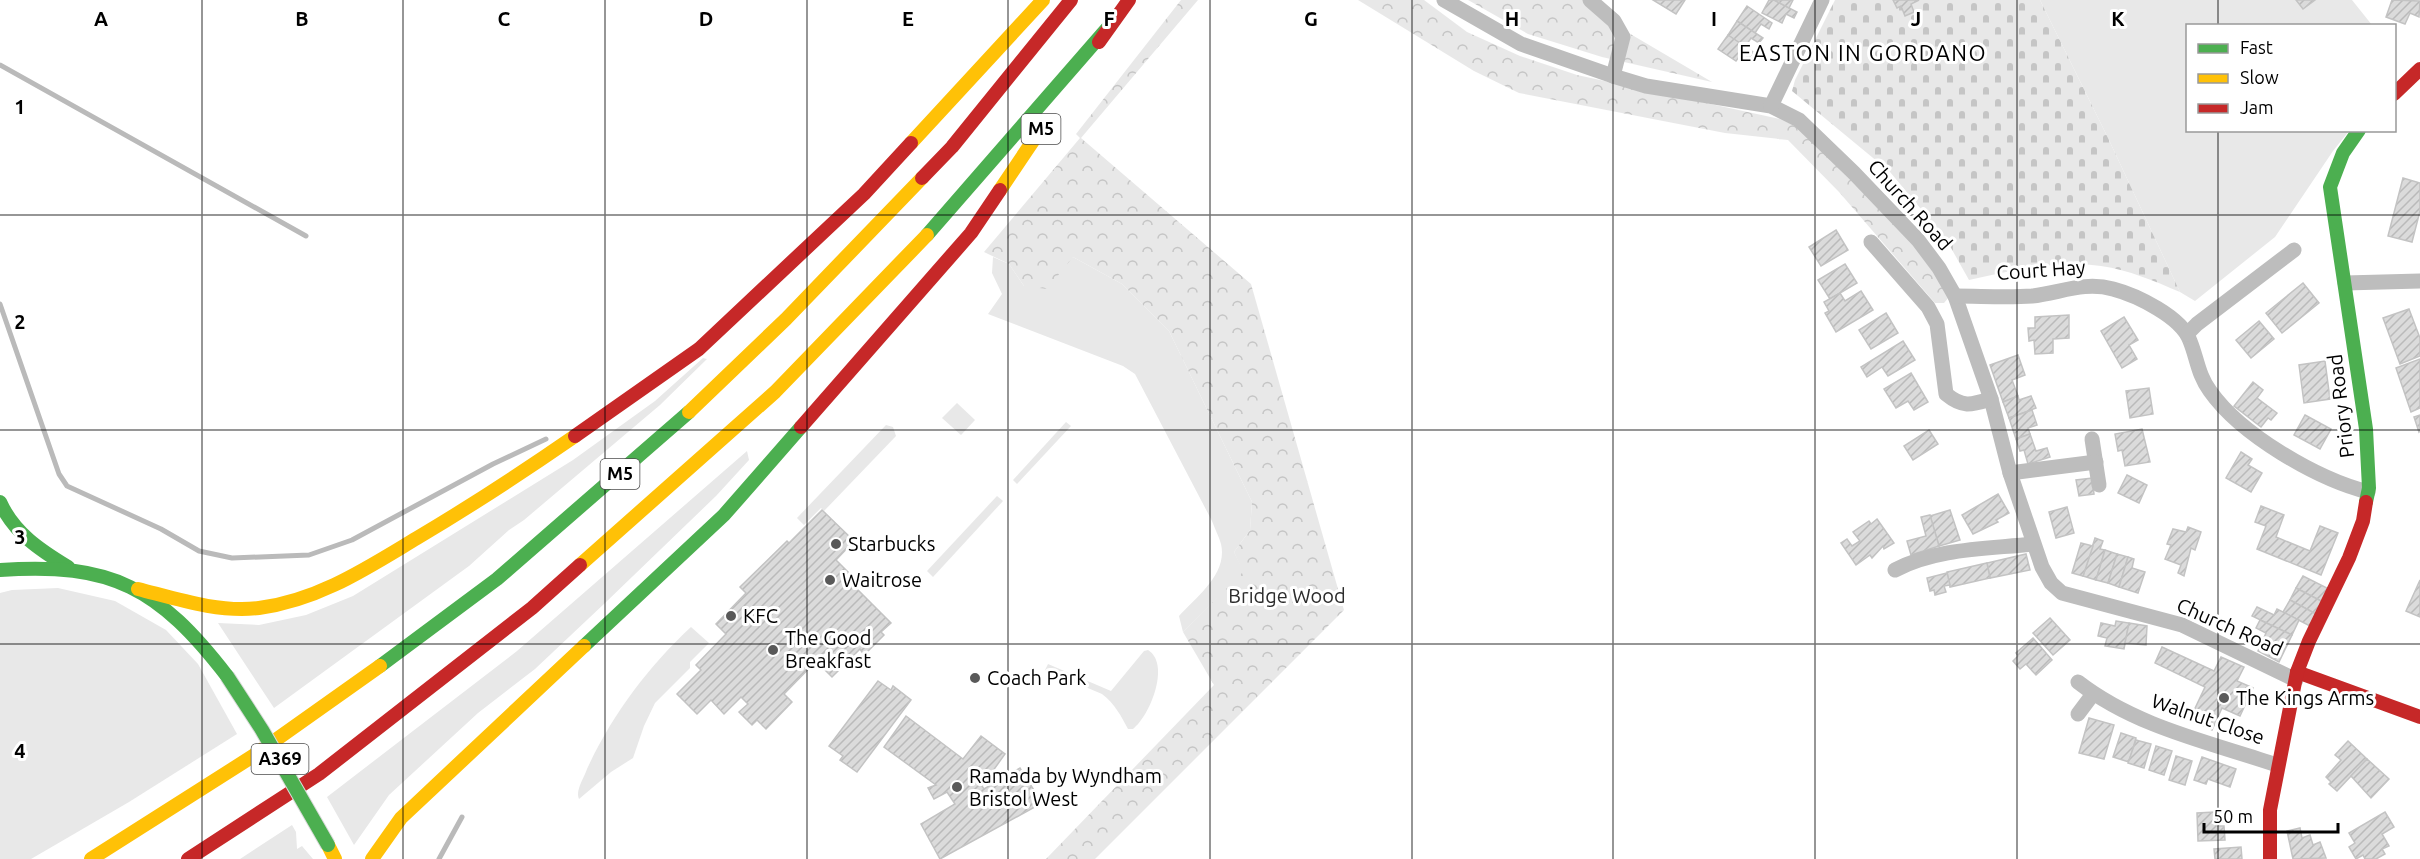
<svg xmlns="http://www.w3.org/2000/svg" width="2420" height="859" font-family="Ubuntu,sans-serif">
	<defs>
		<pattern id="forest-crowns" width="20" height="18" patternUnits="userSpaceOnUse" patternTransform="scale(1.5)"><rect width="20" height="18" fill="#e8e8e8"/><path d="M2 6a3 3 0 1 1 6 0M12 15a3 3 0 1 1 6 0" fill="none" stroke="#c5c5c5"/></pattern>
		<pattern id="cemetery-stones" width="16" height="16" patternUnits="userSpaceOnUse" patternTransform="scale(1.5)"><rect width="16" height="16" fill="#e8e8e8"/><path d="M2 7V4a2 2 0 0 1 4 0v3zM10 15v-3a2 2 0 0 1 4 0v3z" fill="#c5c5c5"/></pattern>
		<pattern id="building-hatch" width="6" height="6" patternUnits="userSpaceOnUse" patternTransform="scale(1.5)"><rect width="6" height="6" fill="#dbdbdb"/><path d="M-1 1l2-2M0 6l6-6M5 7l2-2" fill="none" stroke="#bababa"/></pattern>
	</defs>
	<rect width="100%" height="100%" fill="#fff"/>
	<g fill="#e8e8e8">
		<polygon points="2040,0 2352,0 2372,25 2188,26 2188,130 2349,131 2333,151 2275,237 2195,301 2180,292 2109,140"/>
		<path d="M993,257l16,7 15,22 49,-29 49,27 47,47 83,171 -2,28 -16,22 10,20 -61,60 -4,-16c17,-19 49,-42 42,-72 -2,-7 -6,-15 -9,-23l-77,-147 -12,-8 -135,-52 14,-20 -10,-21z"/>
		<polygon points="703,358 707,359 660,405 524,520 509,530 469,566 274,708 218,623 259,625 306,615 353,596 573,460 655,401"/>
		<polygon points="957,403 975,420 961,435 942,418"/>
		<polygon points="1066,422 1071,426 1017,484 1013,480"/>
		<polygon points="886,425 893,427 896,436 824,511 821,508 804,525 797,518"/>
		<polygon points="747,451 749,460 716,496 605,603 535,669 478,713 389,795 354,845 327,797 517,651"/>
		<polygon points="997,496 1003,501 933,577 927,571"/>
		<polygon points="58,588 115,601 166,630 198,664 237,734 129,802 31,859 0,859 0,593 12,590"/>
		<path d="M691,627l18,16 -19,19v6l-35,35 -11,23 -11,32 -22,14 -32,27c-4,-8 5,-21 8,-30 25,-54 61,-102 104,-142z"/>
		<path d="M1148,650c23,14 2,66 -15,79h-5c-7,-13 -13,-25 -26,-35l-57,-24 3,-6 63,27 33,-40z"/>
		<polygon points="292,825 296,832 297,849 302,846 313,859 240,859"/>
	</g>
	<g fill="url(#forest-crowns)">
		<polygon points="1181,0 1198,0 1081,138 1251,284 1344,610 1095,859 1046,859 1214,685 1183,632 1243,572 1234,552 1250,530 1252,502 1169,331 1122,284 1073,257 1047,289 1024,286 1009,264 984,252 1080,138 1076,134"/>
		<polygon points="1358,0 1424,0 1467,32 1520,56 1577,75 1780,119 1800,128 1913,243 1950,296 1944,303 1935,303 1839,192 1788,140 1725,133 1519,93 1474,71"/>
		<polygon points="1468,0 1584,0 1610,22 1712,82 1602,57 1528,34"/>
	</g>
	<path fill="url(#cemetery-stones)" d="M1835,0h205l69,140 71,152c-26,-11 -51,-22 -79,-26 -43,-7 -90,5 -132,14l-23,-41 -56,-67 -98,-81 3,-11z"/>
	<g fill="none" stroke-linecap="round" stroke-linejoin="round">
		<g stroke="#bababa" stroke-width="5">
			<polyline points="0,65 306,236"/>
			<polyline points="0,304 59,474 67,486 161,529 199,551 232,558 309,555 352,540 493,464 546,439"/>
			<polyline points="439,859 462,817"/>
		</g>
	</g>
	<g fill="url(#building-hatch)" stroke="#c3c3c3" stroke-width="1.5">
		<polygon points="1653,0 1685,0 1676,14"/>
		<polygon points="1769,0 1774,0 1797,12 1794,18 1786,14 1782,23 1762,13"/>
		<polygon points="1774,0 1793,0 1789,8"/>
		<polygon points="1893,0 1919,0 1911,4 1914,12 1905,16 1901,6 1897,8"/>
		<polygon points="2296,0 2315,0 2303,9"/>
		<polygon points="2392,0 2420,1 2419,17 2410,13 2405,24 2386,17"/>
		<polygon points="1747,6 1772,23 1769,29 1761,24 1755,33 1737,21"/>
		<polygon points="1737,21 1763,38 1759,43 1751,38 1745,47 1728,35"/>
		<polygon points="1728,35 1753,52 1749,58 1742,53 1736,61 1718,49"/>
		<polygon points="2403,178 2420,183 2420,211 2412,242 2388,236"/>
		<polygon points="1836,230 1848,250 1821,266 1809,247"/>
		<polygon points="1845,264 1857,283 1830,299 1818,280"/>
		<polygon points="2303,283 2319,303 2282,333 2266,313"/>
		<polygon points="1861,291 1873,310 1836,332 1825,313 1829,311 1824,302 1840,293 1845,301"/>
		<polygon points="2409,309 2420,338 2420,356 2400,364 2383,318"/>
		<polygon points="1886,313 1898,333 1871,349 1859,330"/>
		<polygon points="2069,315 2069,338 2053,339 2053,353 2035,354 2034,340 2029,341 2028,328 2035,328 2035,317"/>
		<polygon points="2124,317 2138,340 2129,345 2137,359 2122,368 2101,331"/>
		<polygon points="2259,321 2274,339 2251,358 2236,340"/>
		<polygon points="1903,341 1915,360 1888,376 1882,367 1867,377 1861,367"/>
		<polygon points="2018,355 2025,375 2012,380 2018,396 2003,402 1990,365"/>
		<polygon points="2420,359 2420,408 2411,412 2396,368"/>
		<polygon points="2325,361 2330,399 2304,403 2299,365"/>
		<polygon points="1911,373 1928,402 1914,410 1908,401 1896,408 1884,389"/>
		<polygon points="2253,382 2263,390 2257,398 2277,413 2271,420 2268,418 2261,427 2234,406"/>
		<polygon points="2149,388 2153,414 2130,418 2126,391"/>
		<polygon points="2018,396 2019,400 2031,396 2036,408 2009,418 2003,402"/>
		<polygon points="2032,410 2037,425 2028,428 2030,434 2016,439 2009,418"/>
		<polygon points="2305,415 2331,429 2320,449 2294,435"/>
		<polygon points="2420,415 2420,431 2419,432 2414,417"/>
		<polygon points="2142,429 2150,462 2125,466 2122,450 2118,451 2115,434"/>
		<polygon points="1929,430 1938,444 1913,460 1904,446"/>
		<polygon points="2030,434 2036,451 2047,448 2050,457 2028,464 2024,450 2020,451 2016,439"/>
		<polygon points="2241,452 2252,459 2248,465 2262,473 2251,492 2226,478"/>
		<polygon points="2127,475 2147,485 2139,503 2118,493"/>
		<polygon points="2092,478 2094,494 2079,496 2076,480"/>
		<polygon points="1998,494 2009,513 1996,520 1998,522 1973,534 1962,515"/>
		<polygon points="2261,506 2284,515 2276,537 2310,551 2320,526 2338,533 2321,575 2257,549 2266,526 2255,522"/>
		<polygon points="2067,507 2074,533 2056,538 2049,512"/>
		<polygon points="822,510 854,541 836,560 850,574 846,578 891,623 881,632 884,635 864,655 860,649 832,677 821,666 830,657 825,652 784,694 792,702 766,729 757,720 752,725 739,712 748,704 741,697 724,714 711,700 697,714 677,694 701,670 696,665 726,634 716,624 746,593 740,587 787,541 789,543"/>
		<polygon points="1950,510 1960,540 1939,546 1930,516"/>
		<polygon points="1930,515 1939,546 1911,555 1907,541 1926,536 1921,517"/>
		<polygon points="1877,519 1894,543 1884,549 1883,546 1872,558 1870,555 1856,565 1841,543 1847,539 1852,546 1860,541 1853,532 1869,521 1871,524"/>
		<polygon points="2188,527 2201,532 2195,550 2191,548 2184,576 2178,573 2181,565 2165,559 2171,545 2167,544 2173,529 2186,532"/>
		<polygon points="2095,538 2103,541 2100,549 2105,550 2096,580 2083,576"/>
		<polygon points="2081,543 2093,546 2083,576 2072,573"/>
		<polygon points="2105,550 2117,554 2108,583 2096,580"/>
		<polygon points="2026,554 2030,570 1990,578 1987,563"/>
		<polygon points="2117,554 2128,557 2119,587 2108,583"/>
		<polygon points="2128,557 2134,559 2132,568 2145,572 2138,593 2119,587"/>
		<polygon points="1987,563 1990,578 1950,587 1947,572"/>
		<polygon points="1947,573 1950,585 1944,586 1946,592 1935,595 1934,590 1930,591 1927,578"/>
		<polygon points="2303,576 2329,589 2323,602 2296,588"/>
		<polygon points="2420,580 2420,617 2406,611"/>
		<polygon points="2296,588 2323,602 2316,614 2290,600"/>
		<polygon points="2290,600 2316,614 2310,626 2283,612"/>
		<polygon points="2257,607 2274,615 2277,609 2299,620 2292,635 2252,616"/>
		<polygon points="2050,618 2070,640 2053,655 2033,633"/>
		<polygon points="2260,620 2292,635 2279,662 2258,651 2266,633 2256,628"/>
		<polygon points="2116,621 2129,623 2124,649 2105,646 2107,638 2098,636 2101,623 2115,626"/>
		<polygon points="2129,623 2147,626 2146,645 2125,643"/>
		<polygon points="2033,638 2052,660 2036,675 2026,664 2020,669 2013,661 2018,656 2016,653"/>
		<polygon points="2162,647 2214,671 2221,657 2244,667 2237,681 2253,688 2240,716 2222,708 2212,730 2190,719 2205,687 2155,663"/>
		<polygon points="878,681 891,690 893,686 911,700 857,772 840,760 843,756 829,746"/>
		<polygon points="906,716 963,759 981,736 1005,754 982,786 984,789 1020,768 1042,803 940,859 921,824 955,804 947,792 934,799 928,788 936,785 884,747"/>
		<polygon points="2089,718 2114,725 2104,759 2079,753"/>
		<polygon points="2121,733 2136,738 2129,762 2113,757"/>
		<polygon points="2136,740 2151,744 2144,768 2128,763"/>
		<polygon points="2348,741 2367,759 2337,791 2329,784 2331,782 2326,777 2341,760 2335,755"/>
		<polygon points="2156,746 2172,751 2164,775 2149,770"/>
		<polygon points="2176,756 2192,761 2185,785 2169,780"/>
		<polygon points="2202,757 2236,769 2230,787 2208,779 2206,784 2194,780"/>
		<polygon points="2367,759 2389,779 2371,798 2351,776"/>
		<polygon points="2215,812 2218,814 2218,826 2224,826 2225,840 2198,841 2197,813"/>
		<polygon points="2385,812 2394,827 2382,834 2389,846 2382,849 2385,854 2376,859 2365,859 2363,855 2356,859 2349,847 2355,843 2349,833"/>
		<polygon points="2300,828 2302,838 2310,835 2313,845 2320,842 2326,858 2293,859 2287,831"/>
		<polygon points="2241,847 2242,859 2215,859 2214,849"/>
	</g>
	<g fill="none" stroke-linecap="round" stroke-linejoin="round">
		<g stroke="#bdbdbd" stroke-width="15">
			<polyline points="1444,0 1521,44 1613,76 1646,86 1771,106 1799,120 1854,173 1918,240 1939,268 1955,296 1991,399 2010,473 2042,567 2051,583 2062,593 2182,625 2296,680"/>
			<polyline points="1590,0 1614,21 1623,37 1613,76"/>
			<polyline points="1771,106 1822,0"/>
			<path d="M1871,242l57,65 9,17 9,70c17,14 25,11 45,5"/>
			<polyline points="2345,283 2420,281"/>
			<path d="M1955,296c26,0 52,2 77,0 28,-3 52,-15 81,-7 23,6 69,28 77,52 7,17 8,34 20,50 31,44 107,88 158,101"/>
			<polyline points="2187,334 2197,324 2294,250"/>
			<polyline points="2092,439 2099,485"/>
			<polyline points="2010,473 2096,462"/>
			<path d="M1895,570c42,-22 92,-21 138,-26"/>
			<path d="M2078,682c58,45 131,60 199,83"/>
			<polyline points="2078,714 2093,694"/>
		</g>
		<g stroke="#4caf50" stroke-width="14">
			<polyline points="2359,130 2343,153 2330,187 2366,429 2369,488 2366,502"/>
			<polyline points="927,235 1110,25"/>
			<path d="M0,502c14,31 40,48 68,65"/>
			<path d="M0,570c112,-8 159,18 227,106"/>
			<polyline points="584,646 724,515 801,427"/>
			<polyline points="380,666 497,579 689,412"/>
		</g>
		<g stroke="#ffc107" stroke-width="14">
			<polyline points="911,143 1043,0"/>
			<polyline points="1000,190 1045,123"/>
			<polyline points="689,412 786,319 922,178"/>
			<polyline points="580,565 775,392 927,235"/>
			<path d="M138,589c39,10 81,24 121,19 60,-8 108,-40 158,-70 54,-32 106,-66 158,-102"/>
			<polyline points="328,845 335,859"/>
			<polyline points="91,859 253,756 380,666"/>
			<polyline points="372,859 401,818 584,646"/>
		</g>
		<g stroke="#c62828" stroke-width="14">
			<polyline points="1099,42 1129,0"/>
			<polyline points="2394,94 2420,69"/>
			<polyline points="922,178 952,147 1071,0"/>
			<polyline points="801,427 971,233 1000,190"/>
			<polyline points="575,436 699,349 864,194 911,143"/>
			<polyline points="2297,672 2420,717"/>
			<polyline points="188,859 319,774 532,608 580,565"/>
			<polyline points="2270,859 2270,810 2297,672 2309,641 2349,558 2363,521 2366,502"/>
		</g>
		<g stroke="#dbdbdb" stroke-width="16" stroke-linecap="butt">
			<polyline id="fast-bridge" points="227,676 262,730 328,845"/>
		</g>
		<use href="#fast-bridge" stroke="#4caf50" stroke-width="14"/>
	</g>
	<path fill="none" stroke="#000" stroke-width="1.5" stroke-opacity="0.55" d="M202,0v859M403,0v859M605,0v859M807,0v859M1008,0v859M1210,0v859M1412,0v859M1613,0v859M1815,0v859M2017,0v859M2218,0v26M2218,130v729M0,215h2420M0,430h2420M0,644h2420"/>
	<g fill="#595959" stroke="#fff" stroke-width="2">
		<circle cx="836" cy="544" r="6"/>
		<circle cx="830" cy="580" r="6"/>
		<circle cx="731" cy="616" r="6"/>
		<circle cx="773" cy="650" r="6"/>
		<circle cx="975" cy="678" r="6"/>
		<circle cx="2224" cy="698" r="6"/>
		<circle cx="957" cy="787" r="6"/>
	</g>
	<g text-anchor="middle" stroke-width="6" stroke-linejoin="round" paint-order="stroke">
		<g fill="#fff" stroke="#4c4c4c" stroke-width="1.5">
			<rect x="1021.5" y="114" width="39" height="30" rx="4.5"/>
			<rect x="600.5" y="459" width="39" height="30" rx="4.5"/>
			<rect x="251.5" y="744" width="57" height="30" rx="4.5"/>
		</g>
		<g font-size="18" font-weight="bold" fill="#000">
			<text x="1041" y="135">M5</text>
			<text x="620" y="480">M5</text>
			<text x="280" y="765">A369</text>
		</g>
		<g font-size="20" fill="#000" stroke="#fff">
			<text transform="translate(1910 205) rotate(48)" y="7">Church Road</text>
			<text transform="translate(2041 270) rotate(-4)" y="7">Court Hay</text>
			<text transform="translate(2341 406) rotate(-97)" y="7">Priory Road</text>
			<text transform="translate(2230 627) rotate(24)" y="7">Church Road</text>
			<text transform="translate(2208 719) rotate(19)" y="7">Walnut Close</text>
		</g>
		<g font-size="20" fill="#000" stroke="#fff" text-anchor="start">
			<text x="848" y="551">Starbucks</text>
			<text x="842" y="587">Waitrose</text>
			<text x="743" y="623">KFC</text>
			<text x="785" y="645">The Good<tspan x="785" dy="23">Breakfast</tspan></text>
			<text x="987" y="685">Coach Park</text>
			<text x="2236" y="705">The Kings Arms</text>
			<text x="969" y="783">Ramada by Wyndham<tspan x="969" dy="23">Bristol West</tspan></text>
		</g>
		<g font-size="20" fill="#2c2c2c" stroke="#fff">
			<text x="1287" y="603">Bridge Wood</text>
		</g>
		<g font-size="22" letter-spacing="1.5" fill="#000" stroke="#fff">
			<text x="1863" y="61">EASTON IN GORDANO</text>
		</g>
	</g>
	<g font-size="20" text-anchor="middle" font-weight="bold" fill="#000" stroke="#fff" stroke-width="6" stroke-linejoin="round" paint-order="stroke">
		<text x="101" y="26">A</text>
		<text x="302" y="26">B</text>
		<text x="504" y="26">C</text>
		<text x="706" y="26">D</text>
		<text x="908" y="26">E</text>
		<text x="1109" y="26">F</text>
		<text x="1311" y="26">G</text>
		<text x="1512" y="26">H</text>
		<text x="1714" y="26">I</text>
		<text x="1916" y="26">J</text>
		<text x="2118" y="26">K</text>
		<text x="20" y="114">1</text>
		<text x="20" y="329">2</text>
		<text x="20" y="544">3</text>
		<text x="20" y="758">4</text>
	</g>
	<rect x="2186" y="24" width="210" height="108" fill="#ffffff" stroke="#999999" stroke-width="1.5"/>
	<rect x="2198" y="44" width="30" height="9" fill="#4caf50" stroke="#999999" stroke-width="1.5"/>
	<text x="2240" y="54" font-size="18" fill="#000000">Fast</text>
	<rect x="2198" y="74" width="30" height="9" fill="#ffc107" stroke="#999999" stroke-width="1.5"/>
	<text x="2240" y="84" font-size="18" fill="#000000">Slow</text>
	<rect x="2198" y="104" width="30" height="9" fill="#c62828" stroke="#999999" stroke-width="1.5"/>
	<text x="2240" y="114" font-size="18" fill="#000000">Jam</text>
	<path d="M2204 823v9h134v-9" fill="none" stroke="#000000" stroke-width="3"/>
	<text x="2213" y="823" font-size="18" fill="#000000" stroke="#ffffff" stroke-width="4.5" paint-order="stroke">50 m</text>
</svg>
